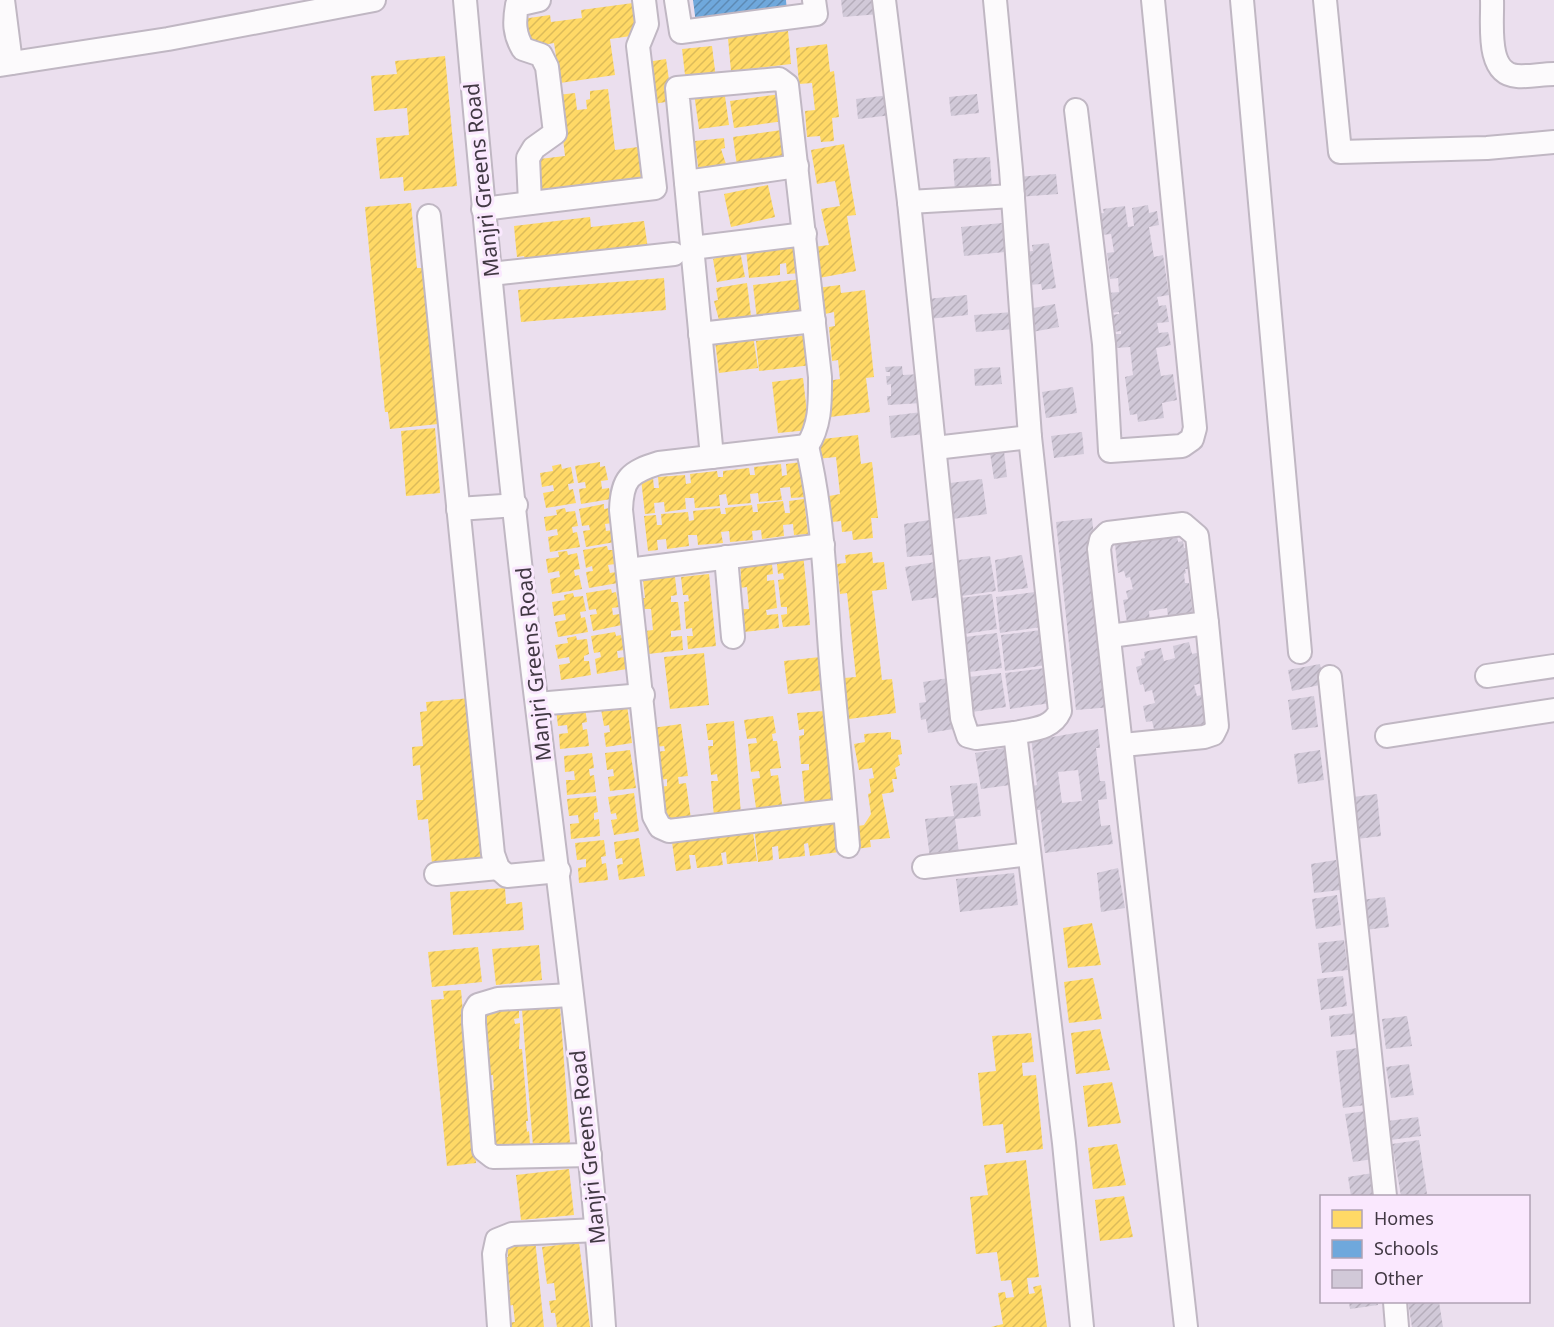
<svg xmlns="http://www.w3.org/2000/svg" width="1554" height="1327" font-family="'Noto Sans',sans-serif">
	<defs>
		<pattern id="homes-hatch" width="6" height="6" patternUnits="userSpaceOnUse" patternTransform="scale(1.5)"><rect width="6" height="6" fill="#ffd966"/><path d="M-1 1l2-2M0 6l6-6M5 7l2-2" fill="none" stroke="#dcbb5a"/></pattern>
		<pattern id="schools-hatch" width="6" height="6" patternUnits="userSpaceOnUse" patternTransform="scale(1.5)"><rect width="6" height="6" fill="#6fa8dc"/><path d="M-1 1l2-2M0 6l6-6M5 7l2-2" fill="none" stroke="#5d8ab4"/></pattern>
		<pattern id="building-hatch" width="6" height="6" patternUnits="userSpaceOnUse" patternTransform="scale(1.5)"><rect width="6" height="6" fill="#d1c9d8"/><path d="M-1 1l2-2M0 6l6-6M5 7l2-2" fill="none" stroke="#b5adbb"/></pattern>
	</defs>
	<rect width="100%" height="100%" fill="#ebdfee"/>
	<g fill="url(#homes-hatch)">
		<polygon points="633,3 638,35 610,39 615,75 560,83 554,43 526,48 522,19 550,15 551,22 582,18 581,10"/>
		<polygon points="788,31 791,64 731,71 728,38"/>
		<polygon points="827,44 830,72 834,71 839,117 832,118 834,141 821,142 820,136 807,137 805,111 815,110 812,83 799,84 796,48"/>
		<polygon points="712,46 716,79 686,83 682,49"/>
		<polygon points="445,56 457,186 404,191 403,177 380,179 376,138 409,135 407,108 374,111 371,76 397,74 395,61"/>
		<polygon points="666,59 672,101 653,104 647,62"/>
		<polygon points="608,89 615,150 646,146 650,177 535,192 531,160 565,156 558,95 575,93 577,110 587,109 586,100 590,99 590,91"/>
		<polygon points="724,89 729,125 699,129 694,93"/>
		<polygon points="781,94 784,121 734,128 730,101"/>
		<polygon points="782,130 786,160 737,166 733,137"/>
		<polygon points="724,138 725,148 721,149 728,170 699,174 695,141"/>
		<polygon points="844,144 856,215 847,216 856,271 819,278 814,247 829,245 821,209 840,206 835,181 817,184 811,150"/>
		<polygon points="768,185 775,217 731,227 724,194"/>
		<polygon points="411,203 417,268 423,268 438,424 390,429 388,412 385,412 365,207"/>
		<polygon points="590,217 591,227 644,221 648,249 561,259 560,255 546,256 547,261 525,263 524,256 517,257 514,226"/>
		<polygon points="798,244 801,273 787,274 786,263 780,264 780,275 749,278 746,249"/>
		<polygon points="740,251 745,277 717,282 713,259"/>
		<polygon points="664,278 666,310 521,322 518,290"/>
		<polygon points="801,279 805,313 757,319 753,285"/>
		<polygon points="747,283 751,316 719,320 714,301 718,300 716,288"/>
		<polygon points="840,285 841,293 865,290 874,377 866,378 870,412 830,417 827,381 840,379 838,360 832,361 829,327 835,326 834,312 825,314 824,306 819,306 817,288"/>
		<polygon points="809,335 812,365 759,371 756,341"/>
		<polygon points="753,336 758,368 719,373 715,341"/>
		<polygon points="803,378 809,430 778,433 772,382"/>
		<polygon points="435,428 440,493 406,496 401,431"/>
		<polygon points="858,435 861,464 872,462 878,518 871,518 873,538 853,540 852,531 842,532 841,521 832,522 829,496 840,494 836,457 816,459 814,440"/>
		<polygon points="600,462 600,467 605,466 608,480 601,481 602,489 609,488 611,499 581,504 579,489 586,488 585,482 578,483 575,466"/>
		<polygon points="802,462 805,497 791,498 790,487 780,488 782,500 759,502 758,493 750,494 751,503 728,505 726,494 719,495 720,506 695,508 694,498 685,498 686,509 665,512 664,502 654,503 655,513 645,514 641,479 653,478 654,488 659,488 658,477 685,475 686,484 691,483 690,474 717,471 718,477 723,477 723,471 749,468 750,475 755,475 754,467 781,464 782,476 787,475 786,464"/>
		<polygon points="561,464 562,469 571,467 574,483 568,484 569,490 573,489 576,503 546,508 543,493 554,491 553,485 542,487 540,473 553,471 552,466"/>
		<polygon points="804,499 808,534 794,535 793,524 783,525 784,536 762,539 761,530 752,531 753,540 730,542 729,531 721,532 723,543 698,545 697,535 688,535 689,546 667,549 666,539 657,540 658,550 648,551 644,516 656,515 657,525 662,525 661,514 688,512 689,521 694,520 693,511 720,508 721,514 726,514 725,508 752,505 753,512 758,512 757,504 783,501 785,513 790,513 789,501"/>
		<polygon points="604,504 604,509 610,508 612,523 605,524 606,531 613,530 615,542 586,547 583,531 590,530 589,525 582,526 579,509"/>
		<polygon points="565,508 566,512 575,511 578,526 572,527 573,533 577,532 580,547 550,552 548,537 558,535 557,529 546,531 544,517 557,515 556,510"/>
		<polygon points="607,546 608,550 613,550 615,564 608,565 610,573 616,572 618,583 589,588 586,572 593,571 592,566 586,568 583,550"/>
		<polygon points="567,551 568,555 577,553 580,569 574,570 575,576 579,575 582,589 552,594 550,579 560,577 559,571 548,573 546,559 559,557 558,552"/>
		<polygon points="872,552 873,563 884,562 887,589 872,591 882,680 892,679 896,713 849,719 844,678 856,677 847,593 840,594 837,564 846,563 845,555"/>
		<polygon points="803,553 810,625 783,627 781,615 787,614 787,607 781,607 778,580 784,579 783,573 778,574 776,555"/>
		<polygon points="771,555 773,574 767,575 767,581 774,580 777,608 766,610 767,615 778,614 779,628 744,632 741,609 749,609 747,587 739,588 738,577 741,576 740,559"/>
		<polygon points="709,574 716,646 688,649 687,636 693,636 692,628 686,629 684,602 689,601 688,595 683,595 681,577"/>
		<polygon points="675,577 677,595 671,596 671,602 678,602 681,630 671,631 671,637 682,636 683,650 648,654 645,631 653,630 651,609 643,609 642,598 645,598 643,580"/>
		<polygon points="611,589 612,593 616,592 619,607 612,608 613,615 620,614 622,625 593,631 590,615 597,614 596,609 589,610 586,593"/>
		<polygon points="573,593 574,597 583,596 586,611 580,612 581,618 585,617 588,632 558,637 555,622 566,620 565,614 554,616 552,602 565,600 564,595"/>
		<polygon points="615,632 616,636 621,635 624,650 617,651 618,658 625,657 627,669 597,674 595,659 601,657 600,652 594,653 591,636"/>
		<polygon points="576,636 577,640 587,639 589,654 584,656 584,661 589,661 591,675 561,680 559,665 570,663 569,657 558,659 555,645 568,643 567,638"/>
		<polygon points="704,653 709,705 670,709 664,657"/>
		<polygon points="820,657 824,690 788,694 784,661"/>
		<polygon points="471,698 485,859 432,864 428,819 418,820 416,800 423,800 420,765 413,766 412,747 423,746 420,712 427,711 426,702"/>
		<polygon points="627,705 632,743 606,747 604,733 610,732 609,725 604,726 601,709"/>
		<polygon points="585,707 587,722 582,723 583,730 587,729 589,746 560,749 559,734 568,733 567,725 558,726 556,709"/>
		<polygon points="825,711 832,804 805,807 802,771 809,770 809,764 801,764 799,736 804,735 804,729 799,730 797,713"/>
		<polygon points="773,716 776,733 772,734 773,741 777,741 781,768 770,769 771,776 778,775 783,811 757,815 752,779 760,778 759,771 751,772 748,744 757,743 756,738 747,739 744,720"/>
		<polygon points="734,721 741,815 714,817 711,781 718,781 717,774 711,775 708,746 713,746 713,740 708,740 706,724"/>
		<polygon points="681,724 688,776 678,777 679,784 686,783 691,819 665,823 660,787 667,786 667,779 659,780 655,752 665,751 664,746 655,747 652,728"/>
		<polygon points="891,732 891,739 900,740 902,754 898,755 900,765 895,768 897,779 892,779 894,792 882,794 890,838 870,840 871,847 856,849 852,827 864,825 871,814 868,794 871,793 869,779 874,778 872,768 859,770 854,744 865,742 864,734"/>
		<polygon points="630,750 636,788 610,791 608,777 614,776 613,769 607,770 605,753"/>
		<polygon points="592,753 594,768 589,769 590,776 594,775 596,792 567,795 566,780 575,780 574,771 565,772 564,756"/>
		<polygon points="634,793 639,831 614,835 611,820 617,819 616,813 611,814 608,797"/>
		<polygon points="596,796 598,812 594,813 594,820 599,819 600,836 571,839 570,824 579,823 578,815 569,816 567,799"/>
		<polygon points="835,817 839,852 810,856 808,843 804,844 805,856 779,859 778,846 772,847 773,860 758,862 754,826"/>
		<polygon points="752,825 757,861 727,864 726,852 721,853 723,865 697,868 695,855 689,855 691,869 676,871 671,835"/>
		<polygon points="639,838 645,876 619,880 617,865 623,864 622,858 616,859 614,842"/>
		<polygon points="604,840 606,856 601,857 602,864 606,863 608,880 579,883 578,868 586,867 586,859 577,860 575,843"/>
		<polygon points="505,888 506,904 522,902 524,930 453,935 450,892"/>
		<polygon points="1092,923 1101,965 1068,968 1063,928"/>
		<polygon points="539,945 542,980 496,985 492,949"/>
		<polygon points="478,947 482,982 432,987 428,952"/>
		<polygon points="1093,978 1102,1019 1069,1023 1064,982"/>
		<polygon points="461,990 476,1163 447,1166 431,1000 444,999 443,991"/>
		<polygon points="560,1007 570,1143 533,1146 522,1010"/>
		<polygon points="519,1008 519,1018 514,1019 515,1024 520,1023 519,1049 522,1049 528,1121 526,1121 527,1132 529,1131 530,1145 491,1149 489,1124 493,1124 492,1108 488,1109 486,1091 494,1090 493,1075 485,1076 484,1060 489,1060 488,1046 483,1047 479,1012"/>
		<polygon points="1100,1029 1110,1070 1076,1074 1071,1033"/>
		<polygon points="1031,1033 1034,1062 1022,1063 1023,1076 1036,1075 1043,1149 1006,1153 1003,1124 983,1126 978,1073 996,1071 992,1036"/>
		<polygon points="1112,1082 1121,1123 1088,1127 1083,1086"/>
		<polygon points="1117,1144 1126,1185 1093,1189 1088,1148"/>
		<polygon points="1026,1160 1039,1277 1027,1278 1029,1294 1035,1293 1033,1287 1041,1285 1047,1327 991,1327 1003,1324 998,1293 1005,1292 1006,1298 1014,1297 1011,1280 1001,1281 997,1252 976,1254 970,1197 988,1195 984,1165"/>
		<polygon points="569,1169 574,1215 521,1220 516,1175"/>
		<polygon points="1124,1196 1133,1237 1100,1241 1095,1200"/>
		<polygon points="578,1235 590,1327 557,1327 555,1313 551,1313 549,1301 556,1300 554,1283 547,1284 542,1247 559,1245 558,1238"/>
		<polygon points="535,1239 544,1327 505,1327 505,1323 515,1322 513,1305 506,1306 504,1291 510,1290 508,1273 503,1273 502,1258 508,1257 507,1243"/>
	</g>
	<polygon fill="url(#schools-hatch)" points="693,0 786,0 787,13 696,23"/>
	<g fill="url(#building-hatch)" fill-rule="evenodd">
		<polygon points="841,0 879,0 880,14 843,17"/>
		<polygon points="977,94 979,113 951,116 949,97"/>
		<polygon points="890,95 892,115 858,119 856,99"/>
		<polygon points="990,157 992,190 955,193 953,159"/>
		<polygon points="1056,174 1058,194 1018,197 1016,177"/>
		<polygon points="1148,205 1149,213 1157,211 1159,225 1149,227 1154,257 1163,255 1169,295 1157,297 1159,306 1166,305 1169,322 1157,323 1159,333 1168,332 1171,345 1156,348 1161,376 1173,374 1177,400 1162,403 1164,418 1138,422 1137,414 1130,415 1125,377 1133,375 1130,347 1116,348 1115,334 1121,334 1121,331 1113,332 1111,315 1119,314 1119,312 1110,313 1108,293 1119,292 1118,278 1110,279 1107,253 1114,252 1111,234 1101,235 1098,214 1104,213 1103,209 1125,206 1128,227 1134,226 1132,208"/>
		<polygon points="1002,223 1005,252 964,256 961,227"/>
		<polygon points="1049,243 1056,288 1042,290 1041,284 1028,285 1023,252 1033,251 1032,245"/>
		<polygon points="967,295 968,315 928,319 927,299"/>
		<polygon points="1055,304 1059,327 1032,332 1028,309"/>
		<polygon points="1013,312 1015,329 976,332 974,315"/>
		<polygon points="902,366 903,375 921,374 922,403 888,405 887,396 891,396 891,384 887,385 886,376 890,376 890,372 886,372 885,367"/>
		<polygon points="1000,367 1002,384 975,386 974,369"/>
		<polygon points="1073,387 1077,413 1046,418 1042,392"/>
		<polygon points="922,412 924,434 891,438 889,416"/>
		<polygon points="1082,432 1084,454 1054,458 1051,436"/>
		<polygon points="1004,451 1007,477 994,479 990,453"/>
		<polygon points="982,479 987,514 946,520 942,484"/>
		<polygon points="1092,518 1112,707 1076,710 1056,522"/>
		<polygon points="936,519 941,554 907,557 904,524"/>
		<polygon points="1177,535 1178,542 1183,541 1184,548 1191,548 1192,563 1187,564 1189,569 1185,569 1186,573 1184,574 1185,583 1189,583 1193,614 1169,625 1167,608 1149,611 1150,625 1132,629 1131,621 1127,622 1123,600 1128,599 1126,591 1133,589 1130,577 1126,578 1124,571 1118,573 1115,544"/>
		<polygon points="1022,555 1028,588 998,592 995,560"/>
		<polygon points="990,556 996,591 955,597 951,561"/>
		<polygon points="941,561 946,596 912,601 905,567"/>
		<polygon points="1035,592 1041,627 1000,633 996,597"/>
		<polygon points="992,594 997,629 957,635 952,599"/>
		<polygon points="1041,630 1046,665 1005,671 1001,635"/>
		<polygon points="997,633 1002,668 961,673 957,638"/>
		<polygon points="1189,642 1192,654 1201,652 1204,683 1194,685 1197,696 1206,694 1213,727 1149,735 1148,730 1154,729 1152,721 1146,722 1143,706 1155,703 1152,690 1145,692 1143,684 1140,685 1136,667 1142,665 1141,659 1145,658 1144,652 1161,648 1164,661 1175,658 1173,646"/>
		<polygon points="1320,664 1324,684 1292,691 1288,670"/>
		<polygon points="1045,668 1051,703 1010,709 1005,673"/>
		<polygon points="1001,673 1006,707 965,713 961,678"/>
		<polygon points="955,677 960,728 928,733 926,719 921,720 919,703 926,702 923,682"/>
		<polygon points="1314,696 1318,727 1292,730 1288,700"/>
		<path d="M1098,729l2,19h-4l4,33h5l2,18 -9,1 3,26 9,-1 3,19 -68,9 -5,-43h-4l-3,-24 4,-1 -6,-47 10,-1v2zM1078,770l4,31 -20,2 -4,-31z"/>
		<polygon points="1004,748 1010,785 981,789 975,753"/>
		<polygon points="1320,750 1324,780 1298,784 1294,754"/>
		<polygon points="977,783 981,816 955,819 959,854 930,858 925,819 954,816 950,786"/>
		<polygon points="1377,794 1381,836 1357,839 1353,797"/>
		<polygon points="1336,860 1340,890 1314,893 1311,864"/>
		<polygon points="1118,868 1125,908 1101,912 1097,873"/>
		<polygon points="1014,873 1018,905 960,912 956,879"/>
		<polygon points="1337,895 1341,925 1316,929 1312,899"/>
		<polygon points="1385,897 1389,927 1365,930 1361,900"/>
		<polygon points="1344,940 1348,970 1322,973 1318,943"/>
		<polygon points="1343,976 1347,1006 1321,1010 1317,979"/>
		<polygon points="1362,1012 1364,1033 1331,1037 1329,1016"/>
		<polygon points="1407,1016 1412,1046 1386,1049 1382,1019"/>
		<polygon points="1365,1047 1373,1104 1343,1108 1336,1051"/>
		<polygon points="1409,1064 1414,1095 1391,1098 1386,1067"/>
		<polygon points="1372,1110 1380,1158 1353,1162 1345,1114"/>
		<polygon points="1418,1117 1421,1136 1390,1140 1388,1121"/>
		<polygon points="1419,1140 1427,1194 1401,1196 1392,1144"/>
		<polygon points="1379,1172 1383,1196 1351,1196 1348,1177"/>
		<polygon points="1349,1302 1377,1302 1378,1305 1350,1309"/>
		<polygon points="1408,1302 1439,1302 1443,1327 1412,1327"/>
	</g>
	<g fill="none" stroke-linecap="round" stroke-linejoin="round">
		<g stroke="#c0b7c3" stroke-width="26">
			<g id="minor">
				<polyline points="3,0 11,63"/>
				<path d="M465,0c21,236 43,472 72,707 25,206 53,413 67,620"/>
				<polyline points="676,0 681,32 816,14 814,0"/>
				<polyline points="884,0 909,202 962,718 968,736 976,738 1015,733"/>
				<path d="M995,0l16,170 19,267 30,274c-8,18 -27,18 -45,22l49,410 18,184"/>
				<polyline points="1242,0 1300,652"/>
				<polyline points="1325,0 1340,152 1487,148 1554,142"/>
				<path d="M1492,0c1,22 -7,74 25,76 12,1 25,-2 37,-2"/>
				<polyline points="0,65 168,39 374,0"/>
				<polyline points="1076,110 1104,344 1110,451 1182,446 1192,439 1195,428 1153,0"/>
				<polyline points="686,182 797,166"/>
				<polyline points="909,202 1013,196"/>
				<path d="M530,203l-2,-45 6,-10 21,-15 -8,-66 -6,-12 -18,-6c-9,-15 -9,-27 -6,-44l22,-5"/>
				<polyline points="483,209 655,188 638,46 647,24 644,0"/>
				<polyline points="429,216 493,854 498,868 507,876 559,871"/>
				<polyline points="692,248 805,234"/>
				<polyline points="491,274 674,254"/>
				<polyline points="700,334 814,321"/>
				<polyline points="935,448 1030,437"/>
				<path d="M712,457l-35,-369 102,-9 8,6 33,292c0,24 1,48 -13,69"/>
				<polyline points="458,509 516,505"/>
				<polyline points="726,557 733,637"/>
				<polyline points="628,570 823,545"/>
				<polyline points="1110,636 1207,623 1197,536 1183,524 1108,533 1101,540 1099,549 1186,1327"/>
				<polyline points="1487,676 1554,666"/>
				<polyline points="1330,677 1385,1196"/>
				<polyline points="537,704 643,695"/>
				<polyline points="1387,736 1554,710"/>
				<polyline points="1123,745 1204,737 1213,734 1217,726 1207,623"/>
				<path d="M845,810l-176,21 -9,-4 -6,-11 -33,-306c1,-32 9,-38 38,-47l148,-17c16,67 18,136 23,204 5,65 13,130 18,196"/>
				<polyline points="924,867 1029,854"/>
				<polyline points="436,874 498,868"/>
				<polyline points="571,995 498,999 478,1005 474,1012 474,1023 484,1150 493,1157 590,1155"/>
				<polyline points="1395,1302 1397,1327"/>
				<polyline points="499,1327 494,1254 497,1240 512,1234 597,1230"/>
			</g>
		</g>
		<use href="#minor" stroke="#fcfafc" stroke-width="22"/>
	</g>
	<g text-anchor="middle" stroke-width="6" stroke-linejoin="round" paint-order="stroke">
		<g font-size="21" fill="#423944" stroke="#fae8fe">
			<text transform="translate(482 180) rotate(-96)" y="7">Manjri Greens Road</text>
			<text transform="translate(534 664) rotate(-96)" y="7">Manjri Greens Road</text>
			<text transform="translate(588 1147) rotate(-96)" y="7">Manjri Greens Road</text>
		</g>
	</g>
	<rect x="1320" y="1195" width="210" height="108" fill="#fae8fe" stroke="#b0a2b4" stroke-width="1.5"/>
	<rect x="1332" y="1210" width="30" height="18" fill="#ffd966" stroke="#b0a2b4" stroke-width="1.5"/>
	<text x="1374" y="1225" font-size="18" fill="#423944">Homes</text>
	<rect x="1332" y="1240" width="30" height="18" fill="#6fa8dc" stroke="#b0a2b4" stroke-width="1.5"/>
	<text x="1374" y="1255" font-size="18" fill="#423944">Schools</text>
	<rect x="1332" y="1270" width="30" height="18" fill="#d1c9d8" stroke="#b0a2b4" stroke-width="1.5"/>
	<text x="1374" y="1285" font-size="18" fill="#423944">Other</text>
</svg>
